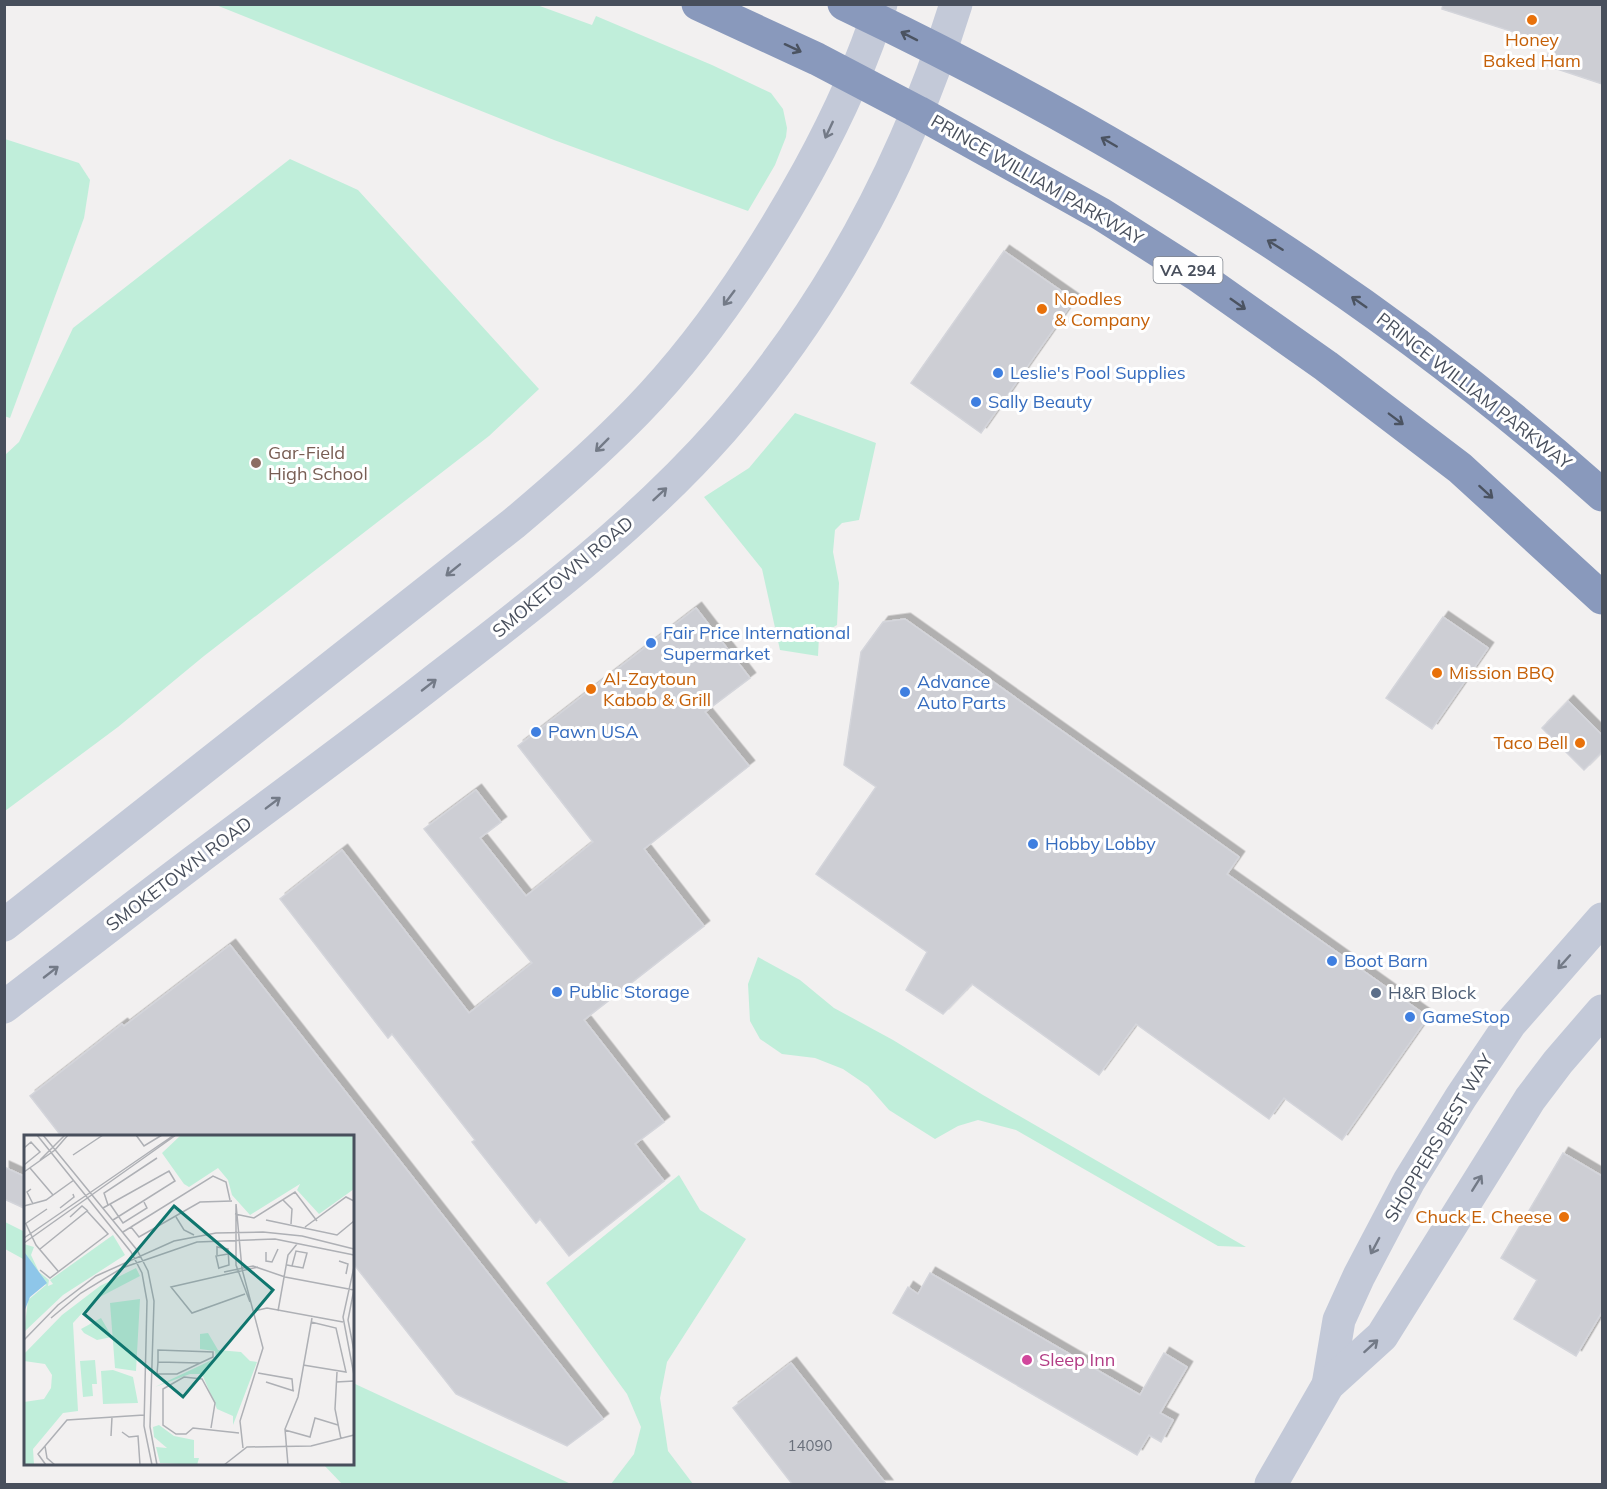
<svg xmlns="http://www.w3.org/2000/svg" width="1607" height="1489" font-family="Mulish,sans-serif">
	<defs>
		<filter id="shadow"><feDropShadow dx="5.5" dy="-5.5" stdDeviation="0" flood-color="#0004"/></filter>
	</defs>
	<rect width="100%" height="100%" fill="#f2f0f0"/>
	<g fill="#c0eeda">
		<polygon points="537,5 592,25 596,16 712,65 771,93 783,109 787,128 786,137 775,165 748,211 554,140 216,5"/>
		<polygon points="5,139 79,163 90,180 84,218 10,418 4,416"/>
		<polygon points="290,159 358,190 539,389 489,436 204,656 118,727 5,811 5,455 19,442 73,328"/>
		<polygon points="795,413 876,443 859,520 842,523 835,530 833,552 839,583 837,625 819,636 818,656 780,650 762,569 704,497 749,468"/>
		<polygon points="758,957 800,980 834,1008 893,1040 983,1095 1246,1247 1218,1246 1016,1130 978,1120 958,1126 935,1139 889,1110 868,1086 843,1069 815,1058 782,1054 760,1039 750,1021 748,984"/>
		<polygon points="679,1175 700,1210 746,1239 667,1362 660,1398 668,1451 693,1484 611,1484 634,1454 641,1427 627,1394 546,1283"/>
		<polygon points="5,1222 25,1232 25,1260 5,1249"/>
		<polygon points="353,1383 571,1484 342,1484 323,1464 352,1464"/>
	</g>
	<g fill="#cdced4" stroke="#d4d5db" stroke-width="1.5" filter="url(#shadow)">
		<polygon points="1443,4 1602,4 1602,84 1545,65 1551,44 1442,9"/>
		<polygon points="1004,251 1074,300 981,433 911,383"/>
		<polygon points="696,608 750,678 705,712 749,766 644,849 704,926 584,1020 664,1122 635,1144 664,1181 569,1256 540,1219 536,1223 472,1142 475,1140 392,1034 388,1038 280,899 342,850 469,1013 532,963 424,829 476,790 501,822 480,838 526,896 593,842 518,746"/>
		<polygon points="1443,617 1488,648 1432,729 1386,698"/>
		<polygon points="905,619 1239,857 1227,874 1428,1017 1342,1140 1284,1098 1269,1119 1136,1024 1099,1075 972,984 943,1014 906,990 927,952 816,874 876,787 844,765 861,652 883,622"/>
		<polygon points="1568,701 1602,735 1602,752 1584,770 1542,728"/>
		<polygon points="230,945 603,1419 567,1446 456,1394 352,1262 352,1137 62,1137 30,1096 122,1024 124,1026"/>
		<polygon points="1563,1153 1602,1176 1602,1312 1576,1356 1514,1319 1537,1280 1501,1258"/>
		<polygon points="4,1167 26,1177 26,1209 4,1199"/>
		<polygon points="930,1273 1140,1395 1164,1353 1187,1367 1160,1413 1173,1420 1161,1442 1149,1435 1137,1455 893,1313 908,1287 918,1294"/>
		<polygon points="791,1363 887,1485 793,1485 733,1408"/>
	</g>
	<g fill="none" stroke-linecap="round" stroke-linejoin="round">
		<g stroke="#c3c9d8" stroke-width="33">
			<path d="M4,925l509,-401c43,-36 85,-73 124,-113 69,-71 124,-155 171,-240 29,-53 55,-109 73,-167"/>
			<path d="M4,1007c64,-49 127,-98 192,-147 81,-61 163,-120 243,-183 99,-76 200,-153 283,-247 108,-124 185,-269 234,-426"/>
			<polyline points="1328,1385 1339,1320 1359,1276 1409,1181 1461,1097 1510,1024 1602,919"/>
			<polyline points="1271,1484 1328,1385 1382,1336 1530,1099 1558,1062 1602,1011"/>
		</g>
		<g stroke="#8999bc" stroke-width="33">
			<polyline points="698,4 817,59 918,112 1101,214 1197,275 1326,366 1460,468 1602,598"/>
			<path d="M844,4c273,130 533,289 758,491"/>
		</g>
	</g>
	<defs><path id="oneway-shaft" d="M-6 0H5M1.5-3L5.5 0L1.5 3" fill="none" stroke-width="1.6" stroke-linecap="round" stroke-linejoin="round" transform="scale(1.5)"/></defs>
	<g stroke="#4b5361">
		<use href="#oneway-shaft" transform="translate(909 36) rotate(-153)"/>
		<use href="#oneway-shaft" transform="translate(793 48) rotate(25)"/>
		<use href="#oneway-shaft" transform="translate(1109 142) rotate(-150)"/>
		<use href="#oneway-shaft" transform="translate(1275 245) rotate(-148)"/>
		<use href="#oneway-shaft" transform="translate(1359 302) rotate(-145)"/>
		<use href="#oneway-shaft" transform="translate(1238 304) rotate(35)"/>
		<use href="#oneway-shaft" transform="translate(1396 419) rotate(37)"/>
		<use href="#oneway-shaft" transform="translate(1486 492) rotate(42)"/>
	</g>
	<g stroke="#737a87">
		<use href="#oneway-shaft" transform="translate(829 130) rotate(115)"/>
		<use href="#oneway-shaft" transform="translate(729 298) rotate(127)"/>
		<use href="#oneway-shaft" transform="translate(602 445) rotate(135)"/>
		<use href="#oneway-shaft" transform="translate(660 494) rotate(-43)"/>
		<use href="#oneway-shaft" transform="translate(453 570) rotate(141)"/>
		<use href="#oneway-shaft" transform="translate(429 685) rotate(-38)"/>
		<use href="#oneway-shaft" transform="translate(273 803) rotate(-37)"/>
		<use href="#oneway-shaft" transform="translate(1564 962) rotate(132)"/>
		<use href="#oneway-shaft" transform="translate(51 972) rotate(-38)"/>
		<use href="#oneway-shaft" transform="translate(1477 1183) rotate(-58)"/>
		<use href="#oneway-shaft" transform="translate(1375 1246) rotate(118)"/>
		<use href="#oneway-shaft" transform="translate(1371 1346) rotate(-42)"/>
	</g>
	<g fill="#e8710a" stroke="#fff" stroke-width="2">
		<circle cx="1532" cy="20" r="6"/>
		<circle cx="1042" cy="309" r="6"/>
		<circle cx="1437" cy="673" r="6"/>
		<circle cx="591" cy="689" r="6"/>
		<circle cx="1580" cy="743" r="6"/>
		<circle cx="1564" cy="1217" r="6"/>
	</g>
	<g fill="#3f7fe0" stroke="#fff" stroke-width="2">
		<circle cx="998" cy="373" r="6"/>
		<circle cx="976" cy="402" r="6"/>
		<circle cx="651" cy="643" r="6"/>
		<circle cx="905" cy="692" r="6"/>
		<circle cx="536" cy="732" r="6"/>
		<circle cx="1033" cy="844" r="6"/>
		<circle cx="1332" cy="961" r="6"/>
		<circle cx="557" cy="992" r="6"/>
		<circle cx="1410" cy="1017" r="6"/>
	</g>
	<circle fill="#8d6e63" stroke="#fff" stroke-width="2" cx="256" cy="463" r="6"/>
	<circle fill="#5c6f8a" stroke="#fff" stroke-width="2" cx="1376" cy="993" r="6"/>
	<circle fill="#d1479c" stroke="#fff" stroke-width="2" cx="1027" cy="1360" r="6"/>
	<g text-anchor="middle" stroke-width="6" stroke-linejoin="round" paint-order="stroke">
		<g font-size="15" fill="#696f7a">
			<text x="810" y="1451">14090</text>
		</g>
		<rect fill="#fff" stroke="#7f848d" stroke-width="1.5" x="1153.5" y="257" width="69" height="26" rx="4.5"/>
		<g font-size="16" font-weight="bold" fill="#484f5c">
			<text x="1188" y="276">VA 294</text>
		</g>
		<g font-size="18" fill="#c56008" stroke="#fff" text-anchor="start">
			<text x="1532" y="46" text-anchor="middle">Honey<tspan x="1532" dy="21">Baked Ham</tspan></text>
			<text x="1054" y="305">Noodles<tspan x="1054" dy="21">&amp; Company</tspan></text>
			<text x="1449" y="679">Mission BBQ</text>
			<text x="603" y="685">Al-Zaytoun<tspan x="603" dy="21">Kabob &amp; Grill</tspan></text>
			<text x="1568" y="749" text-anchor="end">Taco Bell</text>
			<text x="1552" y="1223" text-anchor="end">Chuck E. Cheese</text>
		</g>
		<g font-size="18" fill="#484f5c" stroke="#fff">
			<text transform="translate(1037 180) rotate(30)" y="6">PRINCE WILLIAM PARKWAY</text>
			<text transform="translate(1474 391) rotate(38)" y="6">PRINCE WILLIAM PARKWAY</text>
			<text transform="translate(563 577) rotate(-40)" y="6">SMOKETOWN ROAD</text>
			<text transform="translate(179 874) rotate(-37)" y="6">SMOKETOWN ROAD</text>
			<text transform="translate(1439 1138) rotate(-59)" y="6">SHOPPERS BEST WAY</text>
		</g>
		<g font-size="18" fill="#366cbe" stroke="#fff" text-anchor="start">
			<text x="1010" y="379">Leslie's Pool Supplies</text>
			<text x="988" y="408">Sally Beauty</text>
			<text x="663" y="639">Fair Price International<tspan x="663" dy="21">Supermarket</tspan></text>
			<text x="917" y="688">Advance<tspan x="917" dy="21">Auto Parts</tspan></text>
			<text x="548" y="738">Pawn USA</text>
			<text x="1045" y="850">Hobby Lobby</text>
			<text x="1344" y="967">Boot Barn</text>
			<text x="569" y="998">Public Storage</text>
			<text x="1422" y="1023">GameStop</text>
		</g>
		<g font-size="18" fill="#785e54" stroke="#fff" text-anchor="start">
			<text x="268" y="459">Gar-Field<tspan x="268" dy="21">High School</tspan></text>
		</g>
		<g font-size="18" fill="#4e5e75" stroke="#fff" text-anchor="start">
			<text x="1388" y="999">H&amp;R Block</text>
		</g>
		<g font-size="18" fill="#b23c85" stroke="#fff" text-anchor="start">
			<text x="1039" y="1366">Sleep Inn</text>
		</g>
	</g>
	<g transform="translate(24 1135)">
		<rect width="330" height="330" fill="#f2f0f0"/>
		<path d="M157,0h173v54l-35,25 -22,-24 3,-6 -50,31 -18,-20 -4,-15 -10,-12 -29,19 -5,-3 -22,-31zM89,100l12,20 -62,40 -39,37 4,-32 18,-15 -22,-32v-9l10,3 -3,8 8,17 10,8 -1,6 5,-2 -3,-4zM112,133l4,8 -46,24 -21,23 5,88 -15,2 -30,36 1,16h-10v-63l20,-3 7,-11 1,-13 -7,-11 -21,-3v-7l38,-39 38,-29zM116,164l-4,72 -21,-3 -5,-65zM77,183l11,19 -15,3 -13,-7 -3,-4zM184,198l10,17 23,2 9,9 7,1 -24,63v-9l-16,-7 -15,-35h-12l-35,13 61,-29 -1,-7 -15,-2v-15zM71,225l2,24h-5l1,12 -10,1 -3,-36zM89,235l20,7 5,26 -35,1 -2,-33zM135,290l15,11 20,4v18h5l-2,7 -37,-2 -4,-16 11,1 -13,-11 -1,-10z" fill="#c0eeda"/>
		<path d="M1,118l22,30 -17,14 -6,15z" fill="#8ec6e9"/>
		<path fill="none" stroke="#aeb0b5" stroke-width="1.5" d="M13,0l94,117 11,21 5,28 -3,125 8,39M19,0l94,115 11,21 6,30 -4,126 7,38M112,0l8,11 18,-11M0,13l7,-6 9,10 -16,13M49,20l30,-20M16,25l25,-25M6,33l23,27M0,37l31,-22 13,-15M7,54l-4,3 6,12M259,65l9,9 -1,15M86,69l13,19 24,-15 -3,-6M212,69l6,65 21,79 -23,73 3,27M84,70l-4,-12 53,-35M212,70v60l14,37M0,71l22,-6 28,-20M36,73l14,-11 -1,-3M79,73l66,-37 6,10 -62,39M211,79l19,4 41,-26 22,29M46,82l12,-11 6,5M152,82l8,13 10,5M242,85l71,15 17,-14M1,89l22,-15M2,89l10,21 22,26M107,92l82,-51 13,6 4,18M281,92l41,-30 8,4M99,97l8,-5 8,10 61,-35 32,-1M0,103l150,-103M0,108l152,-108M16,114l47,-38 21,23 -58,44 -10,-8M242,117v9l6,1 6,-13M193,120v-8l11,2 1,16 -10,3M315,126l9,3 -2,10M263,130l5,1 6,1 5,1 4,-15 -11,-2 -4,15M330,132l-11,50 11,58M195,134l-3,-13 12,-2M200,137l29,-6 32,11 69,13M330,154l-6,31 6,31M221,159l-53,19 -21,-26 87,-20M230,176l13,-3 76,14M254,176l10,-56 9,-11M27,183l30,-25 41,-25 75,-26 78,-3 79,16M0,205l34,-35 38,-29 78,-35 42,-8 47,-1 39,4 52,13M134,227l42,1M279,230l43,7 -10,-44 -25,-6M313,237l-2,37 6,30M234,238l34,6 1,11M133,241v-2l1,-12v-12l55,2v5l-36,17h-20M242,247l28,9M312,247l18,-1M187,293l4,-25 -13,-24 -18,-2 -21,12v36l13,9h10l7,-6 46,5M261,295l25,7 5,-19 23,7M98,297l7,5 9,-1 2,29M87,301l1,-19M21,311l-7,8 8,11M31,330l-8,-7 -2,-12 22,-26 77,-5M200,330l23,-18 64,-1 43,-11M264,330l-3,-36 13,-32 14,-79"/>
		<path fill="#0f766e" fill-opacity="0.15" stroke="#0f766e" stroke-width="3" d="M150,71l99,84 -90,107 -99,-83z"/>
		<rect width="330" height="330" fill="none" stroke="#484f5c" stroke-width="3"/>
	</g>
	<rect width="1607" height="1489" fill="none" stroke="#484f5c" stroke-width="12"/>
</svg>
